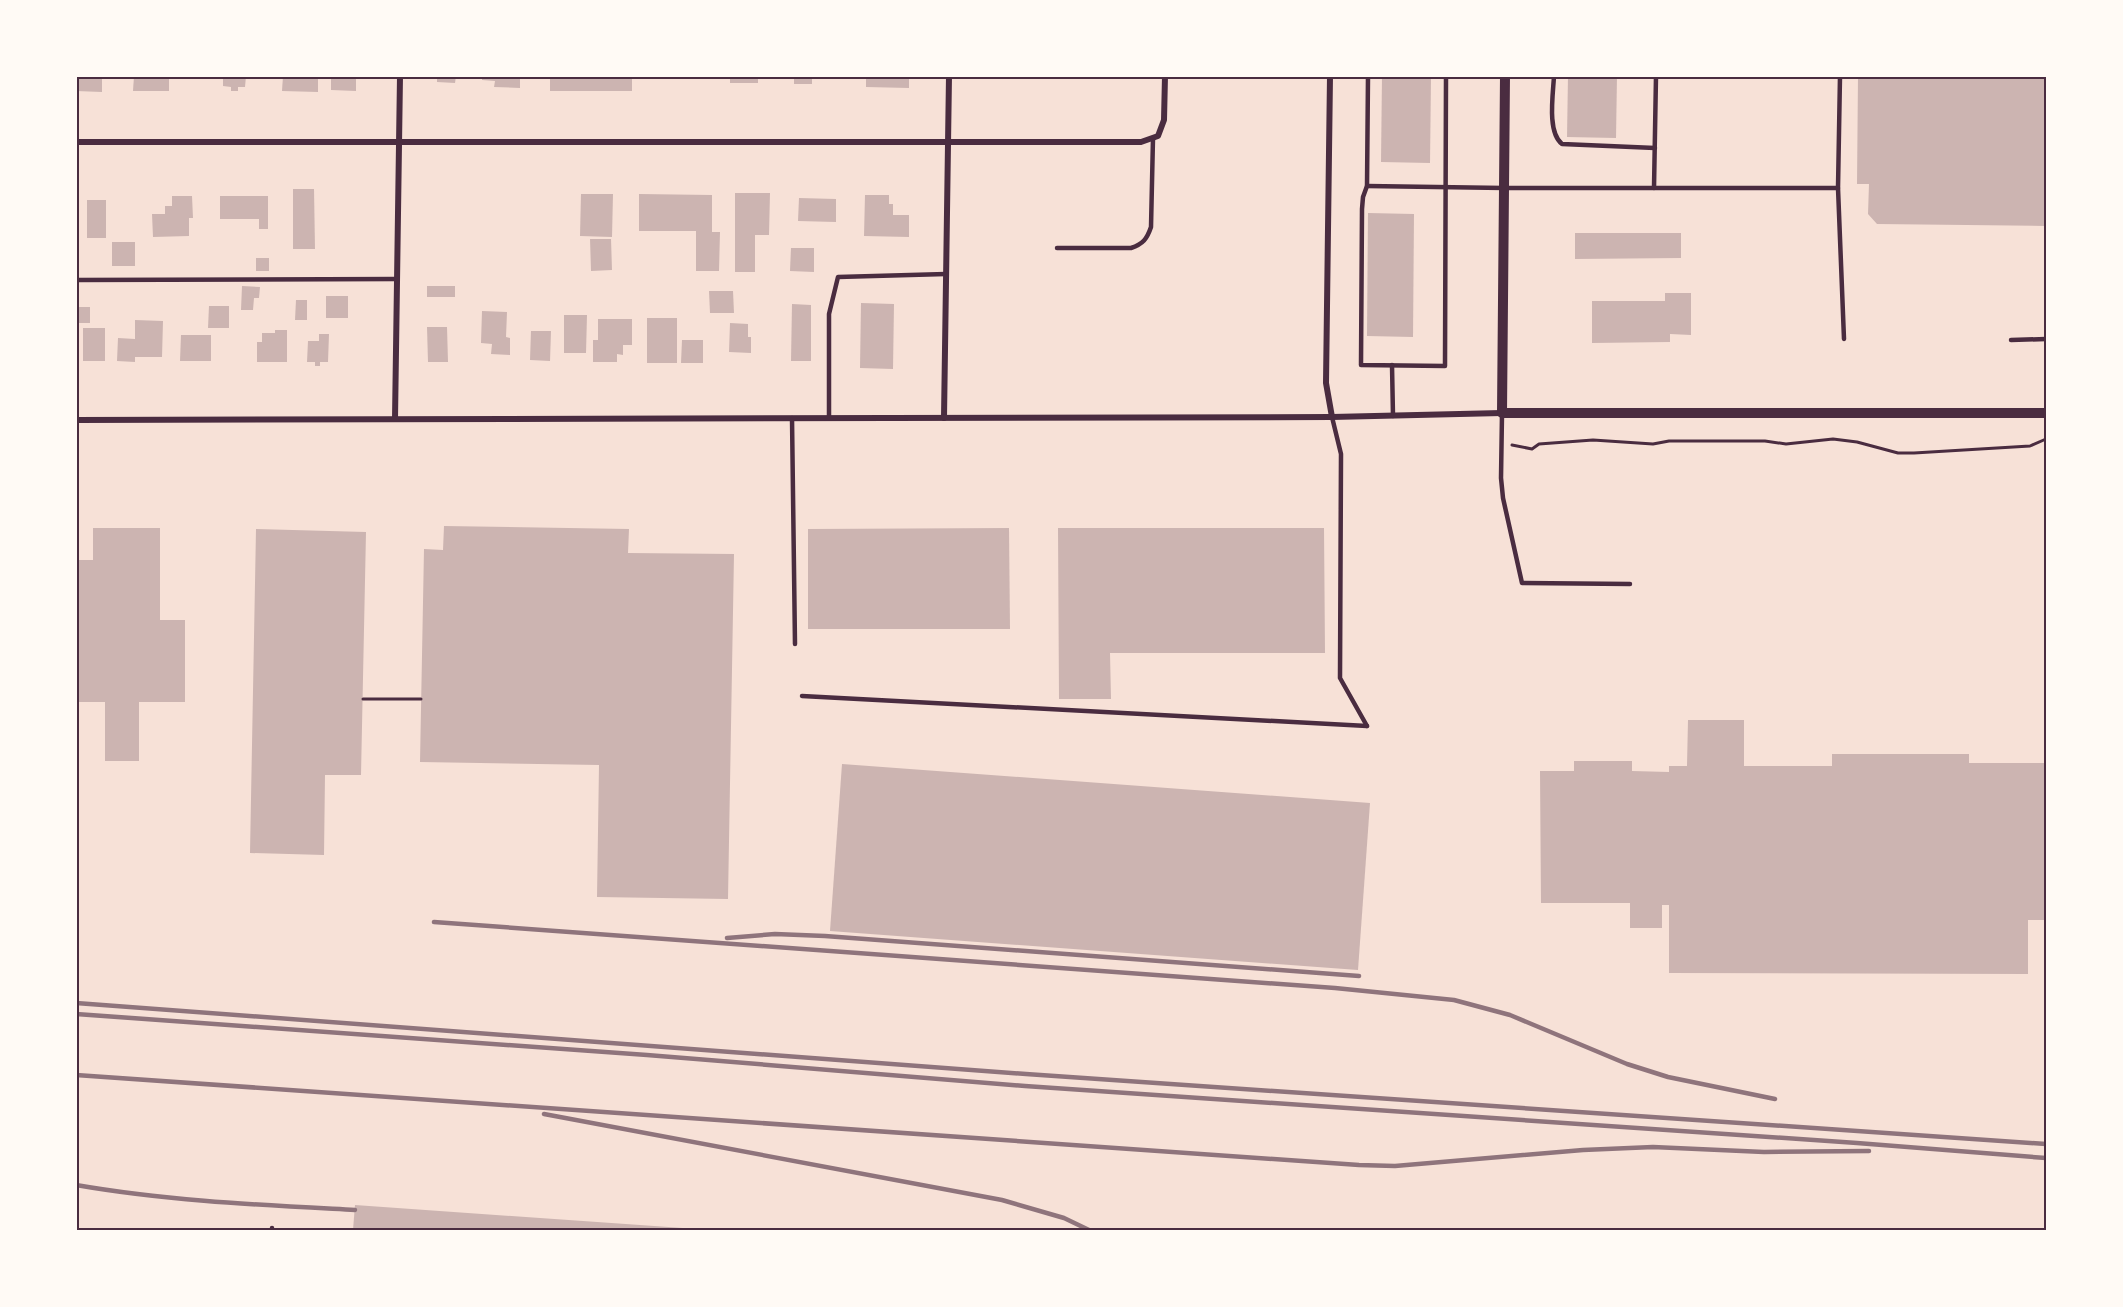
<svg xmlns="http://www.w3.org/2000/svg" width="2123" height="1307" font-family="'PT Sans Narrow',sans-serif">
	<rect width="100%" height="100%" fill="#f7e1d7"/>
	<g fill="#ccb4b1">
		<polygon points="76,76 102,76 102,92 76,91"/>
		<polygon points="134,76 169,76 169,91 133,91"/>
		<polygon points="223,76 246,76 245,87 238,87 238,91 231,91 231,87 223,86"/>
		<polygon points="283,76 318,76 318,92 282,91"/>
		<polygon points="331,76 356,76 356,91 331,90"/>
		<polygon points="437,76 456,76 455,83 437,82"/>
		<polygon points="482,76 520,76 520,88 494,87 495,81 482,80"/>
		<rect x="550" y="76" width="82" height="15"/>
		<rect x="730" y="76" width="28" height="7"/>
		<rect x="794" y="76" width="18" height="8"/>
		<polygon points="866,76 909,76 909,88 866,87"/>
		<polygon points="1382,76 1431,76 1430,163 1381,162"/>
		<polygon points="1568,76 1617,76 1616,138 1567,137"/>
		<polygon points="1858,76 2046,76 2046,226 1877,224 1868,214 1869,184 1857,184"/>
		<polygon points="293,189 314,189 315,249 293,249"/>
		<polygon points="735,193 770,193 769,235 755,235 755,272 735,272"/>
		<polygon points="581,194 613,194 612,237 580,236"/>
		<polygon points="639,194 712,195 712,232 720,232 719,271 696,271 696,231 639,231"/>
		<polygon points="865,195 889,195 889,204 893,204 893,215 909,215 909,237 864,236"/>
		<polygon points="172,196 192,196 193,218 189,218 189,236 153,237 152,214 165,214 165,206 172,206"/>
		<polygon points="220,196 268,196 268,229 259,229 259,219 220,219"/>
		<polygon points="799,198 836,199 836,222 798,221"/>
		<rect x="87" y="200" width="19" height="38"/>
		<polygon points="1368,213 1414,214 1413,337 1367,336"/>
		<polygon points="1575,233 1681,233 1681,258 1575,259"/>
		<polygon points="590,239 611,239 612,270 591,271"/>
		<rect x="112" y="242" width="23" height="24"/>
		<polygon points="791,248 814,248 814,272 790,271"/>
		<rect x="256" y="258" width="13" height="13"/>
		<polygon points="242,286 260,287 259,298 254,298 253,310 241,310"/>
		<rect x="427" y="286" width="28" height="11"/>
		<polygon points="709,291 733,291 734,313 710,313"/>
		<polygon points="1665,293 1691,293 1691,335 1670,334 1670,342 1592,343 1592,301 1665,301"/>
		<rect x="326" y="296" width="22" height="22"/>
		<polygon points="296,300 307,300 307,320 295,320"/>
		<polygon points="861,303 894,304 893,369 860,368"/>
		<polygon points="792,304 811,305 811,361 791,361"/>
		<polygon points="209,306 229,306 229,328 208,328"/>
		<rect x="76" y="307" width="14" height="16"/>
		<polygon points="482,311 507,312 506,337 510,338 510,355 491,354 492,344 481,343"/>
		<polygon points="564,315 587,315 586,353 564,353"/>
		<rect x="647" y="318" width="30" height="45"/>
		<polygon points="598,319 632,319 632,345 623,345 623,355 617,354 617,362 593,362 593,340 598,340"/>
		<polygon points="135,320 163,321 162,357 135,357 135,362 117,361 118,338 135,339"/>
		<polygon points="730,323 748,324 748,337 751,337 751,353 729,352"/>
		<polygon points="427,327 447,327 448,362 428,362"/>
		<rect x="83" y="328" width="22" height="33"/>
		<polygon points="275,330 287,330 287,362 257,362 257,342 262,342 262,333 275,333"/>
		<polygon points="531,331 551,331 550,361 530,360"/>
		<polygon points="319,334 329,334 328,362 320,362 320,366 315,366 315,362 307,362 308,341 319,341"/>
		<polygon points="181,335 211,335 211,361 180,361"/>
		<polygon points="682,340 703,340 703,363 681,363"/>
		<polygon points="444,526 629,529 628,553 734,554 728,899 597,897 599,765 420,762 424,549 443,550"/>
		<polygon points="93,528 160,528 160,620 185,620 185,702 139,702 139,761 105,761 105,702 76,702 76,560 93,560"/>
		<polygon points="1009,528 1010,629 808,629 808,529"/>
		<polygon points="1058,528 1324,528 1325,653 1110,653 1111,699 1059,699"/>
		<polygon points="256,529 366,532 361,775 325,775 324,855 250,853"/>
		<polygon points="1688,720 1744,720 1744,766 1832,766 1832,754 1969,754 1969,763 2046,763 2046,920 2028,920 2028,974 1669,973 1669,905 1662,905 1662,928 1630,928 1630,903 1541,903 1540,771 1574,771 1574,761 1632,761 1632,771 1669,772 1669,766 1687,766"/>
		<polygon points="842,764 1370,803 1358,970 830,931"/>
		<polygon points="355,1205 697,1229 697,1230 353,1230"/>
	</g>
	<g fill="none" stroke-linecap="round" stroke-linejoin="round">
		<g stroke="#4a2c40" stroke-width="3">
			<polyline points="1512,445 1532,449 1539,444 1593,440 1653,444 1669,441 1765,441 1786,444 1833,439 1857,442 1898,453 1914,453 2030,446 2046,439"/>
			<polyline points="363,699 421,699"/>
		</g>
		<g stroke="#4a2c40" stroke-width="4.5">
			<polyline points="1368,76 1367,186 1363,197 1362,209 1361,365 1445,366 1446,76"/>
			<path d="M1554,76c-1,19 -7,56 8,68l93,4"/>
			<polyline points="1840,76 1838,188 1844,339"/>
			<polyline points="1367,186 1504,188 1838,188"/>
			<polyline points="1654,188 1656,76"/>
			<path d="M1057,248h74c12,-4 16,-9 20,-21l2,-89"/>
			<polyline points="76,280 397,279"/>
			<polyline points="2011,340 2046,339"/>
			<polyline points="1392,365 1393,416"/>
			<polyline points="1502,414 1501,478 1503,498 1522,583 1630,584"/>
			<polyline points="1332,417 1341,454 1340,678 1367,726"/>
			<polyline points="792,418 795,644"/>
			<polyline points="829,418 829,314 838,277 946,274"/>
			<polyline points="802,696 1367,726"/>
			<polyline points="272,1230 272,1228"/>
		</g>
		<g stroke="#4a2c40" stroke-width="6">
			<polyline points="1330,76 1326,383 1332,417"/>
			<polyline points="76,142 1141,142 1158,136 1164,120 1165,76"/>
			<polyline points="944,418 949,76"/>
			<polyline points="395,419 400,76"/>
			<polyline points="76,420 1332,417 1502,413"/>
		</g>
		<polyline stroke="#4a2c40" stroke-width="10" points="1505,76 1502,413 2046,413"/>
		<g stroke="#8f747c" stroke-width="4.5">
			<polyline points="434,922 1335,988 1454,1000 1510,1015 1627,1064 1668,1077 1775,1099"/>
			<polyline points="727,938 775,934 825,936 1359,976"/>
			<polyline points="76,1003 1026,1074 2046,1144"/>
			<polyline points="76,1014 647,1055 1025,1086 1857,1143 2046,1158"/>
			<polyline points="76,1075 1359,1165 1395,1166 1583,1150 1653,1147 1764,1152 1869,1151"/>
			<polyline points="544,1114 1002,1200 1064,1218 1089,1230"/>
			<path d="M76,1185c92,16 186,20 279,25"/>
		</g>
	</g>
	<rect width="2123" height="1307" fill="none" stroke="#fffaf5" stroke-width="156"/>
	<rect x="78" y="78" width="1967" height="1151" fill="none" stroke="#4a2c40" stroke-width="2"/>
</svg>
